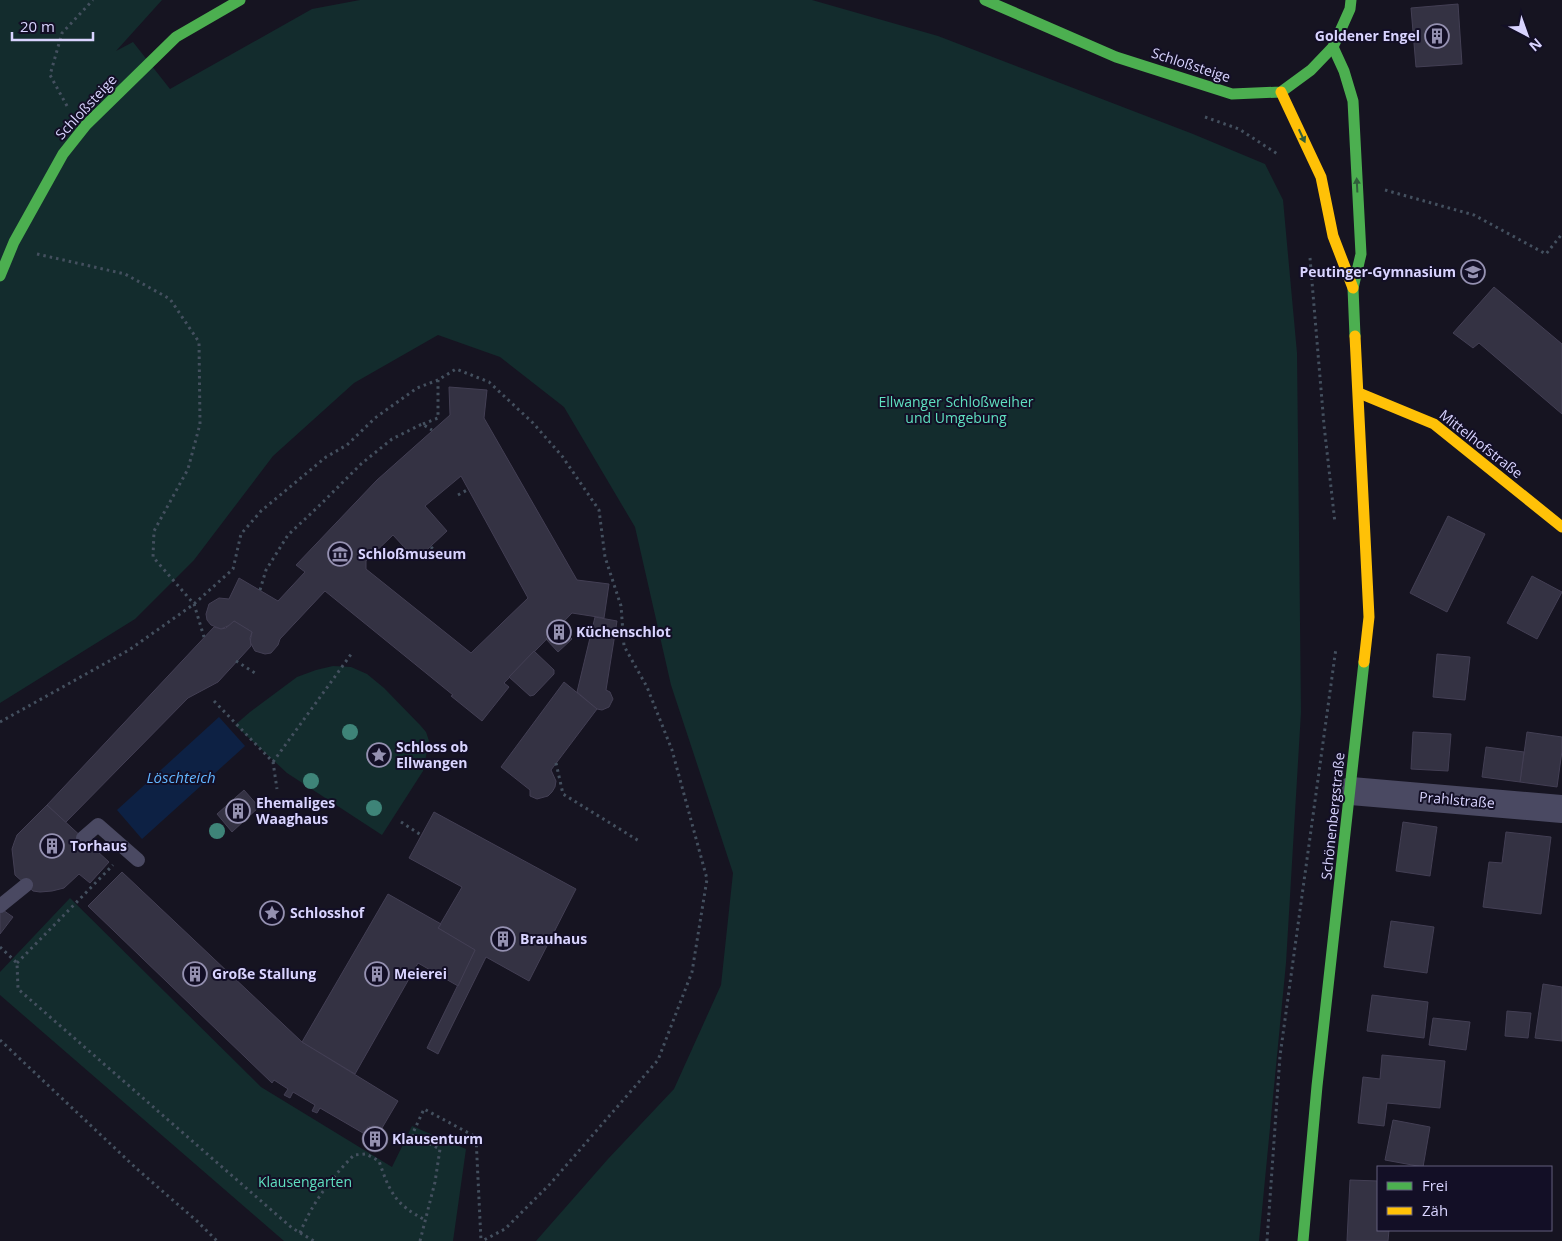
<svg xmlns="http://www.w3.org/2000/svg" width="1562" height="1241" font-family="'Open Sans',sans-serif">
	<rect width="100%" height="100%" fill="#161421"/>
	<g fill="#132c2d">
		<polygon points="0,0 162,0 116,51 133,42 170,89 312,9 360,0 812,0 938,36 1193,134 1265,164 1283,200 1297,353 1301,712 1286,963 1259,1241 536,1241 608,1159 674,1089 721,985 733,873 671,685 635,527 564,407 500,357 438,335 354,383 273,456 194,560 135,619 0,703"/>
		<polygon points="333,666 351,667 367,674 384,688 420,725 426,732 429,741 423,771 382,835 287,773 235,725 250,712 297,677 316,670"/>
		<polygon points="70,898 261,1087 392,1167 412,1126 466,1149 453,1241 284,1241 0,995 0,972"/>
	</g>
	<polygon fill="#0d2144" points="219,717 245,746 142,839 117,810"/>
	<g fill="#343243" stroke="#433f54" fill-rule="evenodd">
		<polygon points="1458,4 1462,64 1416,67 1411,8"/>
		<polygon points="1494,287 1562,344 1562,414 1479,343 1473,348 1453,333"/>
		<path d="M449,387l38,3 -3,28 93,162 32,4 -5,34 -32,-5 -68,70 5,4 -27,34 -31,-25 2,-1 -128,-104 -45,48 -2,6 -7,8 -6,1 -10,-3 -5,-9 2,-10 -18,-11 -4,4 -9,4 -10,-4 -4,-5 -1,-6 3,-10 10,-6 10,1 10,-21 39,23 27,-29 -9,-7 81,-85 73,-65zM461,476l67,122 -57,55 -105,-84v-8l27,-26 23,25 31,-29 -22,-25z"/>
		<polygon points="1448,516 1485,534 1447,612 1410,593"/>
		<polygon points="1532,576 1562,592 1537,639 1507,623"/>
		<polygon points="595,617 617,621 606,690 610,692 613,699 609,707 602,710 597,709 577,692"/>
		<polygon points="234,621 252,632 250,638 251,646 218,682 188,698 65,823 47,805 214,627 221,629 226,628"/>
		<polygon points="559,626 572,639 558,652 546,639"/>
		<polygon points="534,651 554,670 554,674 534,695 530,696 509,677"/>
		<polygon points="1437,654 1470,657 1465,700 1433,697"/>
		<polygon points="564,682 597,709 551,770 556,781 555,787 552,792 548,796 537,799 530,796 530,790 501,767"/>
		<polygon points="1413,732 1451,734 1448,771 1411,769"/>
		<polygon points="1527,732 1562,737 1562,751 1557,787 1520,782"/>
		<polygon points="1486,747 1524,752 1520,782 1482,777"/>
		<polygon points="244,790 259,807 232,832 217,814"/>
		<polygon points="47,805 109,862 90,883 79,874 64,888 52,891 40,892 33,891 15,875 12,849 14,843 17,835"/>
		<polygon points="434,812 576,889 529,981 486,957 438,1054 427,1048 475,950 438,928 462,887 409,858"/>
		<polygon points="1403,822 1437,827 1430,876 1396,871"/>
		<polygon points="1506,832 1551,837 1541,914 1483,907 1489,862 1502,863"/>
		<polygon points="122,872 302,1042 398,1101 382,1128 373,1126 368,1127 363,1133 320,1108 317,1113 312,1111 315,1105 293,1092 290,1098 284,1095 288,1089 274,1080 272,1083 88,906"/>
		<polygon points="388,894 441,924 438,928 475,950 458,986 418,963 355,1074 302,1042"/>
		<polygon points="0,908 13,917 0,934"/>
		<polygon points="1391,921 1434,927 1427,973 1384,967"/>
		<polygon points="1543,984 1562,987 1562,1041 1535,1038"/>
		<polygon points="1372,995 1428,1002 1424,1038 1367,1031"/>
		<polygon points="1507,1011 1531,1013 1528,1038 1505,1036"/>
		<polygon points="1433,1018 1470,1022 1466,1050 1429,1045"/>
		<polygon points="1382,1055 1445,1061 1440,1108 1387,1103 1384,1126 1358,1123 1363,1077 1380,1079"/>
		<polygon points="1393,1120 1430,1127 1423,1167 1385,1160"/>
		<circle cx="375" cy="1139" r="13"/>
		<polygon points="1350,1180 1378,1181 1378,1230 1389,1230 1388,1241 1347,1241"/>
	</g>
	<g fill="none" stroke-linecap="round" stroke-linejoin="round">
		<g stroke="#44505f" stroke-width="3" stroke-dasharray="2.5 4" stroke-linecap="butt">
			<polyline points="67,106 50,75 62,33 93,0"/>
			<polyline points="1205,117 1239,129 1279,155"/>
			<polyline points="1385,190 1474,215 1546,254 1562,234"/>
			<polyline points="37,254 125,274 170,299 199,342 200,424 188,469 154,531 153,557 194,604 204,637"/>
			<polyline points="1310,258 1324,425 1335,523"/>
			<polyline points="423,424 438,418 438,380"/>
			<polyline points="458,495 469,489"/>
			<polyline points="431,547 442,559"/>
			<polyline points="260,590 266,570 288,535 321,504 361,464 392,439 422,424 432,430"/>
			<polyline points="236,661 255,673"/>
			<polyline points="214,701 273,762 277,789"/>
			<polyline points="0,722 129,650 194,604 233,569 241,534 261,511 326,457 347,445 375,418 417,388 438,380 456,369 489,382 533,423 562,456 599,510 605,557 621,606 624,646 647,687 672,750 707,879 692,972 658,1060 550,1184 505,1229 482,1241"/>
			<polyline points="273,762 352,653"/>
			<polyline points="556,763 563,794 639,841"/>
			<polyline points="401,822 421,835"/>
			<polyline points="0,947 17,963 18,989 292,1228 314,1241"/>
			<polyline points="17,963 113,865"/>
			<polyline points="0,1040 137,1169 198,1222 217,1241"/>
			<path d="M300,1233c12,-30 32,-56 54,-78l12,-1 13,7c11,32 16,43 46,59"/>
			<polyline points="420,1241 435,1182 440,1149 412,1135 424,1109 476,1137 481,1241"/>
			<polyline points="1267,1241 1280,1056 1336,648"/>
		</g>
		<g stroke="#4a4962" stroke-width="14">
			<polyline points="83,838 98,825 138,860"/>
			<polyline points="0,906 26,885"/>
		</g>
		<polyline stroke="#4a4962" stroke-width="28" points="1351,791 1562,809"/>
		<g stroke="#4caf50" stroke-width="11">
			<polyline points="985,0 1116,57 1232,94 1281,92 1311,70 1333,47 1350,9 1351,0"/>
			<polyline points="1333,47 1344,71 1353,101 1361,254 1353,288 1355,336"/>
			<polyline points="0,276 14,242 63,154 86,125 176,37 240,0"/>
			<polyline points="1303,1241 1317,1086 1364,662"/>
		</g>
		<g stroke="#ffc107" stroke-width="11">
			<polyline points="1281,92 1321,177 1333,236 1353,288"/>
			<polyline points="1355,336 1369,617 1364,662"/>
			<polyline points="1359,393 1434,424 1562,527"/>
		</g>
	</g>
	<g fill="#3e8478">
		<circle cx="350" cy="732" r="8"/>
		<circle cx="311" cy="781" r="8"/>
		<circle cx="374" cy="808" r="8"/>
		<circle cx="217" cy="831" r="8"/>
	</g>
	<defs><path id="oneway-solid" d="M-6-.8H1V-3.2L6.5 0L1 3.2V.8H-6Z" transform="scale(1.25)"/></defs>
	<g fill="#305f3b">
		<use href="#oneway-solid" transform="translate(1302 136) rotate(65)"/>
		<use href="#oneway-solid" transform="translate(1357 185) rotate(-93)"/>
	</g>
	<defs>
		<g id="building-ring" transform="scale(1.25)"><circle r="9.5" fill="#130f26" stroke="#9591b1" stroke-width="1.5"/><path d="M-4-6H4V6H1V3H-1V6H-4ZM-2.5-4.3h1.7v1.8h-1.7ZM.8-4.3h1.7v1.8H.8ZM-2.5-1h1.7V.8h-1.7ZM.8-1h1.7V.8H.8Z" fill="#9591b1"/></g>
		<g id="school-ring" transform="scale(1.25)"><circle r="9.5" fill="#130f26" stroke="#9591b1" stroke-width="1.5"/><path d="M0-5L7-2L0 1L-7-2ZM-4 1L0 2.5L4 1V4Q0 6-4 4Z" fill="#9591b1"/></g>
		<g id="museum-ring" transform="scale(1.25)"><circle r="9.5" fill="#130f26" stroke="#9591b1" stroke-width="1.5"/><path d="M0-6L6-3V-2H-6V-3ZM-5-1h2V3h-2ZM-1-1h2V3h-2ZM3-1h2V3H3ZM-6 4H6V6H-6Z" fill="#9591b1"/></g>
		<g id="sight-ring" transform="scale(1.25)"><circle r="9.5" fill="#130f26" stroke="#9591b1" stroke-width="1.5"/><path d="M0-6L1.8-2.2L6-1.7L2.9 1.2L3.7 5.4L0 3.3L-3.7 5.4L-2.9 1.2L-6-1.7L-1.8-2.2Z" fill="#9591b1"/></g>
	</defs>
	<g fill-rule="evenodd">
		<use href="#building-ring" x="1437" y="36"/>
		<use href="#school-ring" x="1473" y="272"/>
		<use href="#museum-ring" x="340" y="554"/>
		<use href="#building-ring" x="559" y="632"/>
		<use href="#sight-ring" x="379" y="755"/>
		<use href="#building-ring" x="238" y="811"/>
		<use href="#building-ring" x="52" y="846"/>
		<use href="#sight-ring" x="272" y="913"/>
		<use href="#building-ring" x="503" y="939"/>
		<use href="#building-ring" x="195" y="974"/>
		<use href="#building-ring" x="377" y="974"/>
		<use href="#building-ring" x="375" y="1139"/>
	</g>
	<g text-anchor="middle" stroke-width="4" stroke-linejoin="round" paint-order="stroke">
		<g font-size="14" font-weight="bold" fill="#d9d4ff" stroke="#130f26" text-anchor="start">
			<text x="1420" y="41" text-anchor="end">Goldener Engel</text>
			<text x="1456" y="277" text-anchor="end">Peutinger-Gymnasium</text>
			<text x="358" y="559">Schloßmuseum</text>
			<text x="576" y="637">Küchenschlot</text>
			<text x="396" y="752">Schloss ob<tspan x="396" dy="16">Ellwangen</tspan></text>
			<text x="256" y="808">Ehemaliges<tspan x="256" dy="16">Waaghaus</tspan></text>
			<text x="70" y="851">Torhaus</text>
			<text x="290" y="918">Schlosshof</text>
			<text x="520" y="944">Brauhaus</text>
			<text x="212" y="979">Große Stallung</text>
			<text x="394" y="979">Meierei</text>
			<text x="392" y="1144">Klausenturm</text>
		</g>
		<g font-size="14" fill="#d9d4ff" stroke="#130f26">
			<text transform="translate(1191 65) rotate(18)" y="5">Schloßsteige</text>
			<text transform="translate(86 107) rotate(-47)" y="5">Schloßsteige</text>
			<text transform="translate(1481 444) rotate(38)" y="5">Mittelhofstraße</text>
			<text transform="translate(1457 800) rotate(5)" y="5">Prahlstraße</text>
			<text transform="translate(1333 816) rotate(-84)" y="5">Schönenbergstraße</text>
		</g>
		<g font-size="14" fill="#5fe0c0" stroke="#130f26">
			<text x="956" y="407">Ellwanger Schloßweiher<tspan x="956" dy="16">und Umgebung</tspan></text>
			<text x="305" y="1187">Klausengarten</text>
		</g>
		<g font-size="15" font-style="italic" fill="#62b6ff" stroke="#130f26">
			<text x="181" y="783">Löschteich</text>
		</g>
	</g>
	<rect x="1377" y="1166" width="175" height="65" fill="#130f26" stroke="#625e7d"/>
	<rect x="1387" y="1182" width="25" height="8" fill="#4caf50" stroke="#625e7d"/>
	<text x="1422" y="1191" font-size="15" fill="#d9d4ff">Frei</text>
	<rect x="1387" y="1207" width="25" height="8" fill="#ffc107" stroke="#625e7d"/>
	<text x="1422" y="1216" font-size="15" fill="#d9d4ff">Zäh</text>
	<g transform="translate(1527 35) rotate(139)" stroke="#130f26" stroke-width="4" paint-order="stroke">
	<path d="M0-4L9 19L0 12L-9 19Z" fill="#d9d4ff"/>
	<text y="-8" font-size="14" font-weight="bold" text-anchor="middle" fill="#d9d4ff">N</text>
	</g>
	<path d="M12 32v8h81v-8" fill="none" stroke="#d9d4ff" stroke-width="2.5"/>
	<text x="20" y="32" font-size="15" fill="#d9d4ff" stroke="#130f26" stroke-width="4" paint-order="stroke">20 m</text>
</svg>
